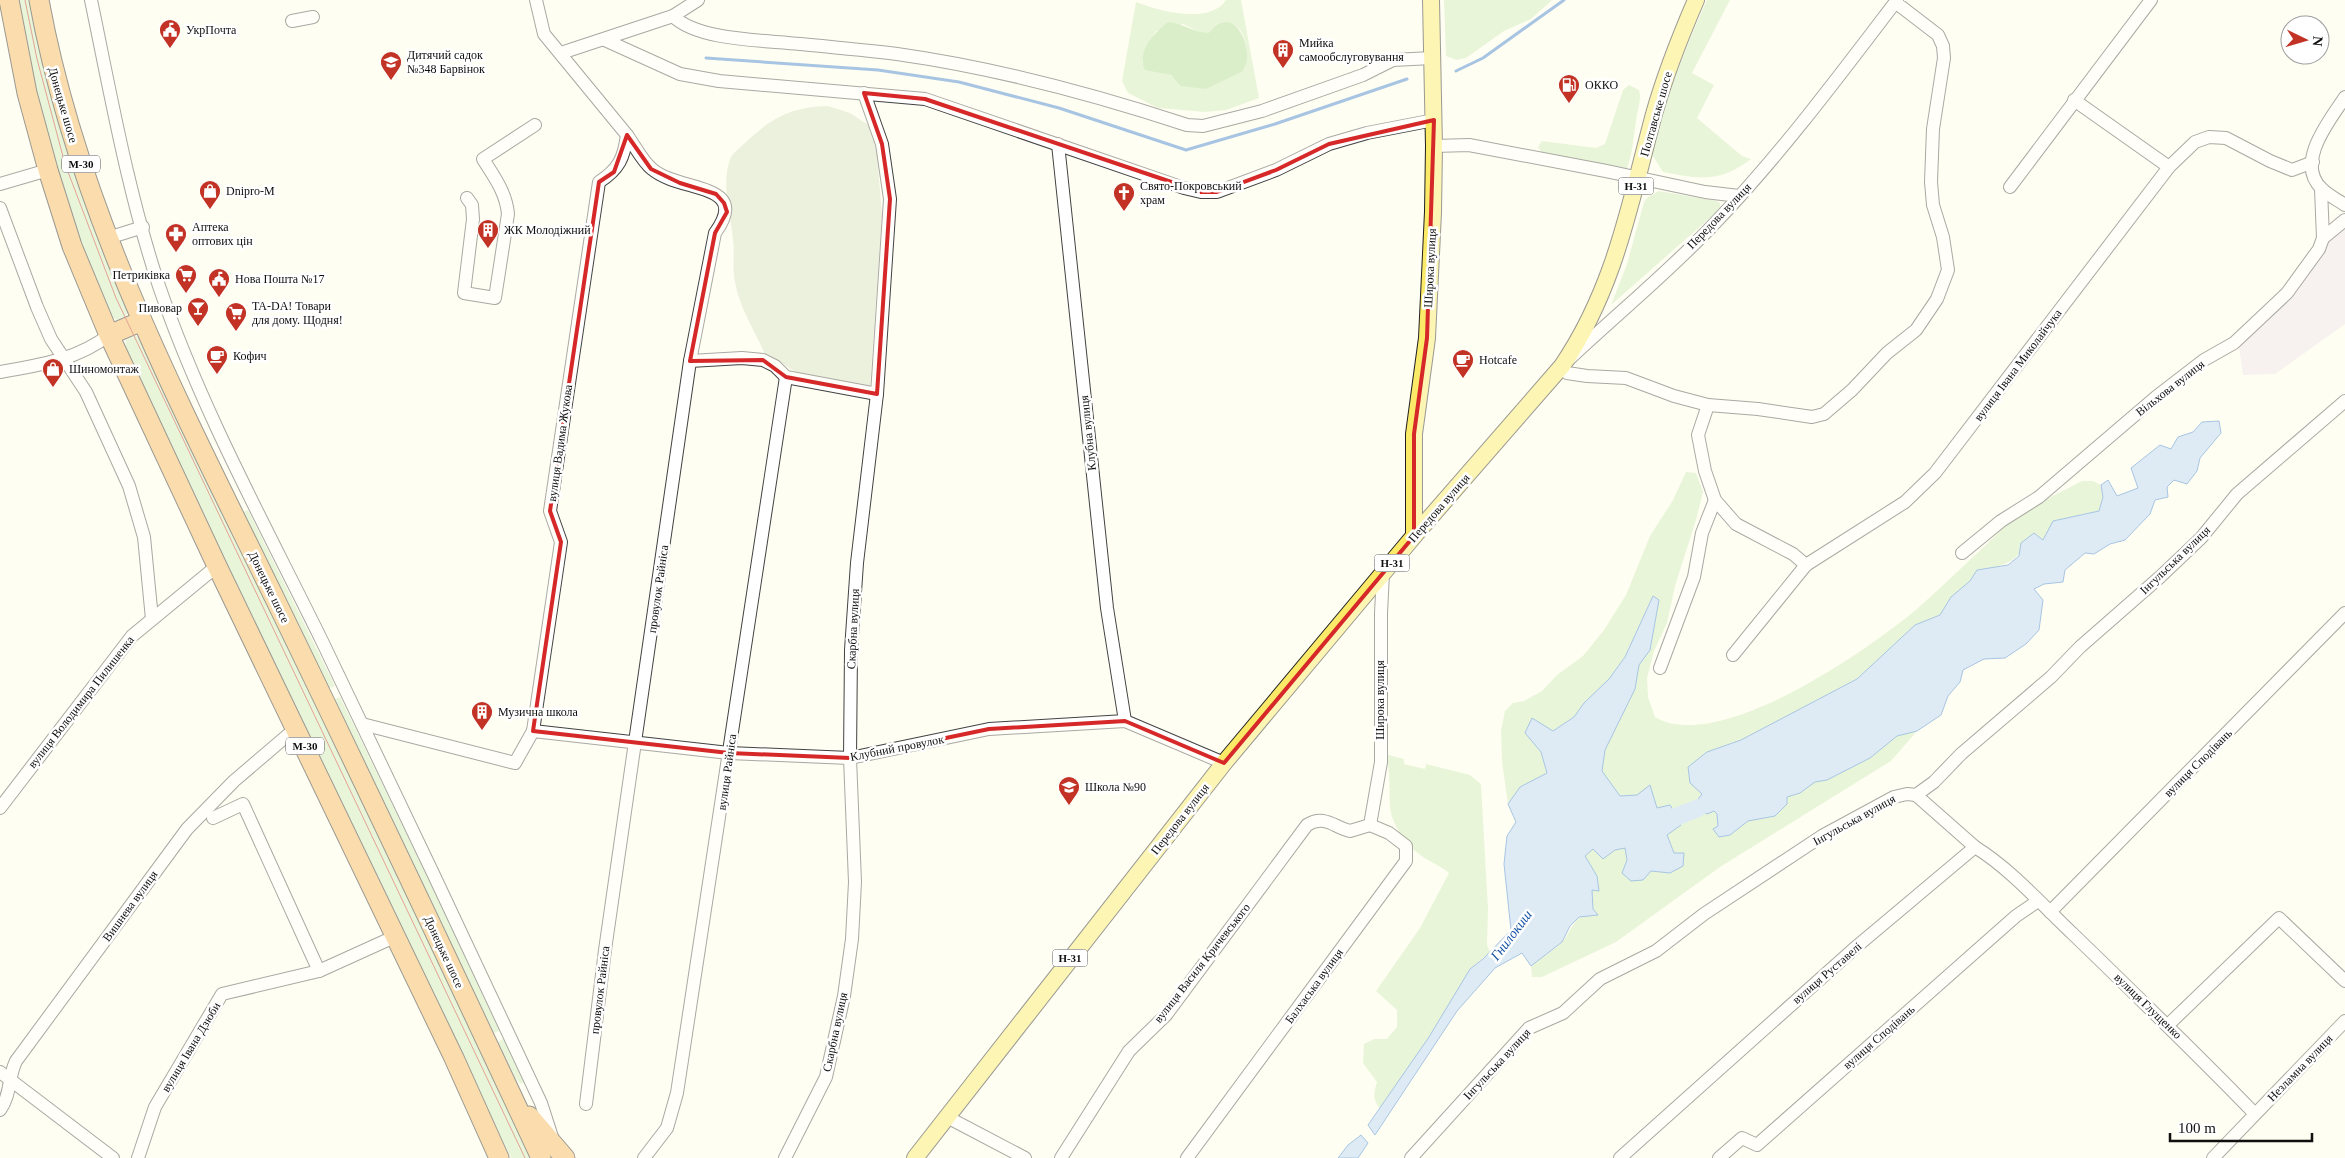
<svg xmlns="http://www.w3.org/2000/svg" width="2345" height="1158" font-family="'Times New Roman',serif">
	<rect width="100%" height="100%" fill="#fffef2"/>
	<polygon fill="#eee4ee" points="2345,223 2345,324 2275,374 2243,375 2239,347 2291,291 2336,229"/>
	<g fill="#cdebba" fill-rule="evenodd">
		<polygon points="12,0 33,0 128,311 126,316 117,320 110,316 107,309 71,216 49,150"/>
		<path d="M1226,0h15l18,98 -33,12 -21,2 -47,-4 -30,-15 -6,-12 14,-79c23,9 74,23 90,-2zM1225,22c4,2 9,3 12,5 12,10 10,32 6,44l-63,15 -9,-11 -29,-12 3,-14 11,-18 27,-7 18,9h7l10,-10z"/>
		<polygon points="1444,0 1552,0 1531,19 1504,31 1466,58 1456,60 1446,56"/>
		<path d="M1707,0h23l-38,73 22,12 -17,33 45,38 9,3c-31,24 -52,20 -88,13l-12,-19c14,-53 33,-103 56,-153z"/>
		<path d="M1629,85l10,5c3,10 -2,21 -3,31 -3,19 -3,30 -9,48l-85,-16 -4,-6 4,-6 54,7 9,-4 18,-54z"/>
		<polygon points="1659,191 1717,201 1720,203 1720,209 1611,305 1627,264 1644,202 1648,197"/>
		<polygon points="135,336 141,338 533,1158 511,1158 125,350 126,340"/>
		<path d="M1686,472l10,1 7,19 -7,28 -21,66 -8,37 -13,28 -7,27 1,19 7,20c63,38 215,-68 263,-109 24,-21 46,-43 69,-64 9,-9 18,-19 28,-26 20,-15 45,-25 67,-37h11l8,4 2,12 -4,14 -20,4 -36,25 -9,-7c-20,30 -21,31 -57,37l-7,11 -19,16 -11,18 -25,10 -58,54 -116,61 -34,12 -5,42 15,20 1,13 12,8 18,-14 27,-5 12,-19 13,-4 15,-11 12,-2 43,-22 27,-22 20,-5 -26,30 -171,106 -104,75 -74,35h-10l-1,-11c9,-8 24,-16 32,-25 13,-18 8,-20 30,-32l-1,-20 6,2 -1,-15 -12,-20 8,-7 10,9 12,-8 10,-2 2,12 -5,13 21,7 8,-9 19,2 4,-20 -7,-18 14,-10 -11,-20 -13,3 -20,-13 -17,1 -18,-25 3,-21 30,-61 4,-24 11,-15 9,-50 -6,-4 -28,61 -16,22 -25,24 -10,14 -21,14 -21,-12 -7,14 16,19 6,22 -27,13 -12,17 -6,-42 -1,-31 4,-20 8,-8 11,-2 18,-10 15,-16 26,-19 21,-26 22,-35 24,-59 23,-36z"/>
		<polygon points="248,510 335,686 328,689 240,513"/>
		<polygon points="340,697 502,1030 494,1033 333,700"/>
		<path d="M1385,754l19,5v5l21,5 1,-5 44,11 11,9 7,125 -1,36 3,7 -20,17 -28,49 -62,90c-8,-8 -6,-16 -3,-26l-14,-19 1,-19 10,-5h13l10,-12v-17l-21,-19 44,-63 29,-55c-8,-7 -17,-10 -26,-16 -16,-11 -31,-31 -33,-50 -1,-19 1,-36 -5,-53z"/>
		<polygon points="505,1038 525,1082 521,1084 516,1079 498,1042"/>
	</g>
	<path fill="#aedc99" d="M1168,22c17,2 27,11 40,11 4,-3 8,-9 12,-10 19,-7 29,23 27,37 0,3 -3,8 -4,11l-37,18 -26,-3 -9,-11 -26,-5c-9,-19 9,-37 23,-48z"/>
	<path fill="#d3e2c2" d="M828,106l22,7 20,13 7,29 5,60 -12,171 -70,-11 -17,-11 -16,-5c-10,-25 -28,-51 -32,-77 -3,-14 0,-28 -2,-42 -2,-26 -13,-57 -2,-83 3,-5 11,-11 16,-16 26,-24 45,-34 81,-35z"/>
	<g fill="#b6d6f7" stroke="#3c80cf">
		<polygon points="2219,421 2221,433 2200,458 2197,471 2187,484 2174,480 2167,487 2168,497 2155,500 2150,514 2125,540 2110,544 2094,554 2085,553 2065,570 2063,582 2044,584 2034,589 2043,600 2039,630 2026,644 2005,658 1984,659 1963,670 1960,682 1948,696 1941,715 1917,731 1897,736 1870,758 1827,780 1815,782 1800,793 1787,797 1787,804 1775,816 1748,821 1730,835 1719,837 1713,829 1718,826 1717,814 1714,811 1707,814 1698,808 1696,802 1702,794 1690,783 1688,767 1707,752 1741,740 1857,679 1915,625 1940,615 1951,597 1970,581 1977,570 2008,565 2019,556 2021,543 2034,533 2043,540 2053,521 2099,511 2103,497 2101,485 2108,480 2117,496 2138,488 2131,468 2160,445 2171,449 2178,437 2193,432 2202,422"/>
		<polygon points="1653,596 1659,600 1650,650 1639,665 1635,689 1605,750 1602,771 1620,796 1637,795 1650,785 1657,808 1670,805 1681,825 1667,835 1674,853 1684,853 1683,866 1670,873 1651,871 1643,880 1631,881 1622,873 1627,860 1625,848 1615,850 1603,859 1593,849 1585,856 1597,876 1599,891 1592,890 1593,909 1598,915 1579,917 1570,926 1562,942 1531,966 1522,953 1495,968 1457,1011 1375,1135 1368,1125 1429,1037 1470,969 1483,959 1511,930 1504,864 1507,836 1516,822 1508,804 1520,787 1547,773 1541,752 1525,733 1532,718 1553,731 1574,717 1584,703 1609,679 1625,657"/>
		<polygon points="1361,1135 1368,1143 1358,1158 1338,1158 1348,1145"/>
	</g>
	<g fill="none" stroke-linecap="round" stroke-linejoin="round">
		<g stroke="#3c80cf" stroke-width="3">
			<polyline points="706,58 878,70 959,82 1059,108 1186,150 1275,124 1407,79"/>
			<polyline points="1456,71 1483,58 1564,0"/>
		</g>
		<polyline stroke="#b6d6f7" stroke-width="18" points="1652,821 1676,817 1698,808"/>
		<g stroke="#424242" stroke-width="14">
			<g id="minor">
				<path d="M91,0c20,96 37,193 68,286 42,123 106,239 163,355 74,153 147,308 219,462l11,34"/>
				<path d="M1895,2l43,33 5,11 1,12 -11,71 -2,53 2,23 10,32 5,33 -11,29 -21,31 -29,23 -35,37 -28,24 -12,3 -54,-8 -50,-4 -34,-9 -48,-18 -39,-2 -20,-3 -5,-7c50,-48 105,-92 153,-143 66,-69 124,-147 182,-223"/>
				<path d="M673,16c25,25 92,24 127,28 32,3 65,6 97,10 99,14 196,40 290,71l16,1 59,-15 101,-36 30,-15 39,-2"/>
				<polyline points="292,21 313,17"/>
				<polyline points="605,40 680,74 719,81 925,99 1184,188 1201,192 1217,192 1276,170 1329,144 1367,133 1434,120"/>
				<polyline points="561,53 673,16 698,0"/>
				<path d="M2345,97c-15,23 -51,66 -23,92 7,7 16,11 23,16"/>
				<polyline points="2074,100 2169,167"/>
				<polyline points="1058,144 1107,608 1125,721"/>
				<polyline points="1434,146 1469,145 1606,171 1705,192 1739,196"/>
				<polyline points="0,184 48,170"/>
				<polyline points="2010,187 2151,0"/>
				<path d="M467,198l5,7 1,14 -9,74 31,5 13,-84c-2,-22 -14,-37 -25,-55l52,-34"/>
				<polyline points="0,208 37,307 51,339 86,392 129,486 144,537 152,619"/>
				<polyline points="108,238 143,227"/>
				<polyline points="2323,238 2345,220"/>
				<polyline points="690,361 742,358 763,360 775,366 786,377 877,394"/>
				<path d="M0,372c39,-7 77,-12 109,-37"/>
				<polyline points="1708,405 1698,435 1705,471 1715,500 1736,524 1793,554 1806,565"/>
				<polyline points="1962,553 2001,521 2039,497 2156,397 2204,360 2234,343 2287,293 2319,249 2323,238 2321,189"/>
				<polyline points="1733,655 1806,565 1905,502 1935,473 2169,167 2195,142 2209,137 2226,138 2270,161 2292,170 2313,162"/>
				<polyline points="1660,668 1694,577 1702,533 1715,500"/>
				<path d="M362,724l153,39 18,-32 28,-189 -11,-31 49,-329c20,-13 25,-24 28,-47l-83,-101 -8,-34"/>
				<polyline points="533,731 729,753 850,758 989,729 1125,721 1224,763"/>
				<polyline points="1916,795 1975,847"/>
				<polyline points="0,808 132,636 217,566"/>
				<polyline points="213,818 243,804 319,971"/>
				<polyline points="1370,825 1381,762 1381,613 1383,574"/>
				<polyline points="2050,912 2345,613"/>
				<polyline points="2168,1025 2279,918 2345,981"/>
				<polyline points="0,1072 113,1158"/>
				<path d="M586,1104l19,-154 85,-589 25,-128c37,-51 -35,-40 -63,-64 -10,-8 -17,-23 -25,-34"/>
				<path d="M0,1110c11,-15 8,-33 16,-49l171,-232 47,-48 62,-53"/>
				<polyline points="947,1117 1025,1158"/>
				<polyline points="138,1158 155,1107 222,994 319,971 394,937"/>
				<polyline points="644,1158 667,1128 677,1093 786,377"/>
				<polyline points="785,1158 826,1077 844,996 852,939 855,882 850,758 851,650 857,563 877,394 890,199 882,144 864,93"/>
				<path d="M1061,1158l68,-107 37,-36 141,-190c17,-11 27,2 43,6l20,-6"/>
				<polyline points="1187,1158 1406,861 1406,846 1389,833 1370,825"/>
				<polyline points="1411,1158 1529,1028 1563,1013 1600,979 1656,951 1704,914 1822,836 1894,797 1907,794 1916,795 1934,782 1961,754 2051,677 2080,647 2160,577 2201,538 2237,494 2345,401"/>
				<path d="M1620,1158l236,-211 119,-100c37,23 67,58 99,88 61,59 122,118 181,179"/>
				<polyline points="1719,1158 1742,1138 1757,1145 2016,916 2038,901"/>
				<polyline points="2213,1158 2345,1021"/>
			</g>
		</g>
		<g stroke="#202020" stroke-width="18">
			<g id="major">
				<polyline points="1414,536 1414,434 1427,338 1433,212 1434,146 1431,0"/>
				<path d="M915,1158l309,-395 190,-227 148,-170c53,-78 68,-163 92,-252 11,-39 26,-77 42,-114"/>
			</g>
		</g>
		<g stroke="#202020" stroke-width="21">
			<g id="highway">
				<polyline points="9,0 27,93 48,170 72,246 109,335 217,566 454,1058 499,1158"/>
				<path d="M39,0c39,214 143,408 237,601 90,185 178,371 265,557"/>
				<polyline points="109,335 142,321"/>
				<polyline points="529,1116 565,1158"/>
			</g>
		</g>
		<use href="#minor" stroke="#fff" stroke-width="12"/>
		<use href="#major" stroke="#faea67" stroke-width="16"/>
		<use href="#highway" stroke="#f6b659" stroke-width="19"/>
		<polyline stroke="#c23325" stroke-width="1" points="25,0 37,59 65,164 116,298 525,1158"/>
	</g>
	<path d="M0 0H2345V1158H0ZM864,93l61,6 276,93h16l59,-22 53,-26 105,-24 -7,218 -13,96v102l-190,227 -99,-42 -136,8 -139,29 -121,-5 -196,-22 28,-189 -11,-31 49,-329 15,-10 13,-37 24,34 29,14 36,11 8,9 3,9 -12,21 -25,128 73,-1 23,17 91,17 13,-195 -8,-55z" fill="#fffef2" fill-opacity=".55" fill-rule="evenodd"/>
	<path fill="none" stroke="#d62828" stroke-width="4" stroke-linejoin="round" d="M864,93l61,6 276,93h16l59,-22 53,-26 105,-24 -7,218 -13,96v102l-190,227 -99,-42 -136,8 -139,29 -121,-5 -196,-22 28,-189 -11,-31 49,-329 15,-10 13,-37 24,34 29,14 36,11 8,9 3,9 -12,21 -25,128 73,-1 23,17 91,17 13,-195 -8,-55z"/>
	<defs>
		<g id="civic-pin" transform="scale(1.125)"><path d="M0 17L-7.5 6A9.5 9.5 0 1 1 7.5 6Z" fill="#c23325" stroke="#fff"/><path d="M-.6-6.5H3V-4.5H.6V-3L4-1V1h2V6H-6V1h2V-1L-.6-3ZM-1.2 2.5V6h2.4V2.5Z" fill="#fff"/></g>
		<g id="building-pin" transform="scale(1.125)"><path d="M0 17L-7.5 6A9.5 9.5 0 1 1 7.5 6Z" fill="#c23325" stroke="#fff"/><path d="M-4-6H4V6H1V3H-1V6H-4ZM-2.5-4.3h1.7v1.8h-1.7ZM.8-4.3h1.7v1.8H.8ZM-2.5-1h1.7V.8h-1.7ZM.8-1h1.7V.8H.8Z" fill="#fff"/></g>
		<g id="school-pin" transform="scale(1.125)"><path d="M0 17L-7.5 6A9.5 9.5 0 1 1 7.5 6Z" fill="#c23325" stroke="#fff"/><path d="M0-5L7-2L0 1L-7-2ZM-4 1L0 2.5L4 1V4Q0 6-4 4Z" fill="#fff"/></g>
		<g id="fuel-pin" transform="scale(1.125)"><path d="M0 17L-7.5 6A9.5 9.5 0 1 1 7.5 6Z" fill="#c23325" stroke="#fff"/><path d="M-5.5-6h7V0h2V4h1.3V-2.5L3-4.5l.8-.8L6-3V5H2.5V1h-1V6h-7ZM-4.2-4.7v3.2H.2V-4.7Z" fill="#fff"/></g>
		<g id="shop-pin" transform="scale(1.125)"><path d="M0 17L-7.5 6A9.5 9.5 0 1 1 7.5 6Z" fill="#c23325" stroke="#fff"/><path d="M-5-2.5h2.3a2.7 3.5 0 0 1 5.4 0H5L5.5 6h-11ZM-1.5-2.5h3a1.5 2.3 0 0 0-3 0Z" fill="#fff"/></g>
		<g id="church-pin" transform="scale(1.125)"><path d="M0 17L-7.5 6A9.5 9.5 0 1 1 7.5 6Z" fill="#c23325" stroke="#fff"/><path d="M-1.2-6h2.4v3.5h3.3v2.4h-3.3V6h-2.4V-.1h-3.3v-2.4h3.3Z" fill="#fff"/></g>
		<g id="pharmacy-pin" transform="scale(1.125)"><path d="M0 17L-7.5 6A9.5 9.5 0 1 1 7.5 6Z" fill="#c23325" stroke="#fff"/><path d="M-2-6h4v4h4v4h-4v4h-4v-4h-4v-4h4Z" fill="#fff"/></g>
		<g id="supermarket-pin" transform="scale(1.125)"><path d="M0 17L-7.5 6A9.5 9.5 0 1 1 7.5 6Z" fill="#c23325" stroke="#fff"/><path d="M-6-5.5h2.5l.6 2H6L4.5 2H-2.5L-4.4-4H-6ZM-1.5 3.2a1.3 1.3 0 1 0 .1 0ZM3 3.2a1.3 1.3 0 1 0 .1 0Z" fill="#fff"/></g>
		<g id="bar-pin" transform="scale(1.125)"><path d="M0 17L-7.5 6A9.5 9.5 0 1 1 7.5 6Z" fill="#c23325" stroke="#fff"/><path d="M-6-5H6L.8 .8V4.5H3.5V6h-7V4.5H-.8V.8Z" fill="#fff"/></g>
		<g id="cafe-pin" transform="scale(1.125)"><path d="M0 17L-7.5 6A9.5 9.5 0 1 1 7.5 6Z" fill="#c23325" stroke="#fff"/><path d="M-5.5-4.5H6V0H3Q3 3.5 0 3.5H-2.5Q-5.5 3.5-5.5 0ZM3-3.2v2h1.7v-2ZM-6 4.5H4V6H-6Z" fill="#fff"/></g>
	</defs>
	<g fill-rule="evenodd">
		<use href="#civic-pin" x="170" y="30"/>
		<use href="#building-pin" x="1283" y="50"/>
		<use href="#school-pin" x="391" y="62"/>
		<use href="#fuel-pin" x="1569" y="85"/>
		<use href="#shop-pin" x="210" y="191"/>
		<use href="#church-pin" x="1124" y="193"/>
		<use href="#building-pin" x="488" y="230"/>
		<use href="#pharmacy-pin" x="176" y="234"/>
		<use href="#supermarket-pin" x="186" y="275"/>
		<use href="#civic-pin" x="219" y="279"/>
		<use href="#bar-pin" x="198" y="308"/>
		<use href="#supermarket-pin" x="236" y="313"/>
		<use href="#cafe-pin" x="217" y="356"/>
		<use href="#cafe-pin" x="1463" y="360"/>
		<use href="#shop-pin" x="53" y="369"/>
		<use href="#building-pin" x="482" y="712"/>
		<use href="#school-pin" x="1069" y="787"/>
	</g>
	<g text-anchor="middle" stroke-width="5" stroke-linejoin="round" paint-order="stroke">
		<g fill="#fff" stroke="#575757" stroke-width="1">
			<rect x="62" y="155.5" width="38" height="17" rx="4"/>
			<rect x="1618.5" y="177.5" width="35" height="17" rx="4"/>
			<rect x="1374.5" y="554.5" width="35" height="17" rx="4"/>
			<rect x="286" y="737.5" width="38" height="17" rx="4"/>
			<rect x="1052.5" y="949.5" width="35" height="17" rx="4"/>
		</g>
		<g font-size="11" font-weight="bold" fill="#0f0f0f">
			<text x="81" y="168">М-30</text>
			<text x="1636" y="190">Н-31</text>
			<text x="1392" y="567">Н-31</text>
			<text x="305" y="750">М-30</text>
			<text x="1070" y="962">Н-31</text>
		</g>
		<g font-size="12" fill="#0f0f0f" stroke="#fff" text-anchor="start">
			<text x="186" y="34">УкрПочта</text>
			<text x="1299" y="47">Мийка<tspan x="1299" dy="14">самообслуговування</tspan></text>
			<text x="407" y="59">Дитячий садок<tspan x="407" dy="14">№348 Барвінок</tspan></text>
			<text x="1585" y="89">ОККО</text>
			<text x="1140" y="190">Свято-Покровський<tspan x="1140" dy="14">храм</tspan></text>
			<text x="226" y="195">Dnipro-M</text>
			<text x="192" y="231">Аптека<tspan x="192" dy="14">оптових цін</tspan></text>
			<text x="504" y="234">ЖК Молодіжний</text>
			<text x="170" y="279" text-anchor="end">Петриківка</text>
			<text x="235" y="283">Нова Пошта №17</text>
			<text x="252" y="310">TA-DA! Товари<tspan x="252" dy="14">для дому. Щодня!</tspan></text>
			<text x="182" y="312" text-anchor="end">Пивовар</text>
			<text x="233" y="360">Кофич</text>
			<text x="1479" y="364">Hotcafe</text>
			<text x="69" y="373">Шиномонтаж</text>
			<text x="498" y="716">Музична школа</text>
			<text x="1085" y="791">Школа №90</text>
		</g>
		<g font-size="12" fill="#0f0f0f" stroke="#fff">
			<text transform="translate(63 105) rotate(74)" y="4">Донецьке шосе</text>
			<text transform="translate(1656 114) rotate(-74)" y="4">Полтавське шосе</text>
			<text transform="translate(1719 216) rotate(-46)" y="4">Передова вулиця</text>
			<text transform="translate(1430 268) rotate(-87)" y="4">Широка вулиця</text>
			<text transform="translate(2018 365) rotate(-53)" y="4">вулиця Івана Миколайчука</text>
			<text transform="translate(2170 388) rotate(-38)" y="4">Вільхова вулиця</text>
			<text transform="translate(1088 433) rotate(-96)" y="4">Клубна вулиця</text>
			<text transform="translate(560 443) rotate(-82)" y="4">вулиця Вадима Жукова</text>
			<text transform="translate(1439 508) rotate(-49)" y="4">Передова вулиця</text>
			<text transform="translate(2175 560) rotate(-44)" y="4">Інгульська вулиця</text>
			<text transform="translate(269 587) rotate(64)" y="4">Донецьке шосе</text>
			<text transform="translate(658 589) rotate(-82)" y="4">провулок Райніса</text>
			<text transform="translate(853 629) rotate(-87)" y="4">Скарбна вулиця</text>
			<text transform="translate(1380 700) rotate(-90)" y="4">Широка вулиця</text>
			<text transform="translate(81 702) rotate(-52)" y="4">вулиця Володимира Пилишенка</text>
			<text transform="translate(897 748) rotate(-11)" y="4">Клубний провулок</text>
			<text transform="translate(2198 763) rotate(-45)" y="4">вулиця Сподівань</text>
			<text transform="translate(727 772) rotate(-82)" y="4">вулиця Райніса</text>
			<text transform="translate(1180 819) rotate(-52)" y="4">Передова вулиця</text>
			<text transform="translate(1854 820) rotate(-29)" y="4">Інгульська вулиця</text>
			<text transform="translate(130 906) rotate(-54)" y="4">Вишнева вулиця</text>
			<text transform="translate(444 952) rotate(65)" y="4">Донецьке шосе</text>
			<text transform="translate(1202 963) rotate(-52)" y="4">вулиця Василя Кричевського</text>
			<text transform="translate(1827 973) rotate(-41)" y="4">вулиця Руставелі</text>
			<text transform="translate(1314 986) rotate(-54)" y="4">Балхаська вулиця</text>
			<text transform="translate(600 990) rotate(-83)" y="4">провулок Райніса</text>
			<text transform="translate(2148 1006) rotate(44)" y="4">вулиця Глущенко</text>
			<text transform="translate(835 1032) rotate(-78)" y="4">Скарбна вулиця</text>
			<text transform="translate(1879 1037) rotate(-41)" y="4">вулиця Сподівань</text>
			<text transform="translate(191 1047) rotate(-59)" y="4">вулиця Івана Дзюби</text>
			<text transform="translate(1497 1064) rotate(-47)" y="4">Інгульська вулиця</text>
			<text transform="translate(2300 1068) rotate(-46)" y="4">Незламна вулиця</text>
		</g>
		<g font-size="14" font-style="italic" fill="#1653a4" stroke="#fff">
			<text transform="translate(1511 935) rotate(-53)" y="5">Гнилокиш</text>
		</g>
	</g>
	<g transform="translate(2305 40) rotate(95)"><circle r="24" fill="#ffffff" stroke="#9f9f9f"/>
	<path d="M0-4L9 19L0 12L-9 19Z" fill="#c23325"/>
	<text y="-8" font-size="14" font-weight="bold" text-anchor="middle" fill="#0f0f0f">N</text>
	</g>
	<path d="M2170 1133v8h142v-8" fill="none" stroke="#0f0f0f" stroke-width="2.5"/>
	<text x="2178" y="1133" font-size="15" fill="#0f0f0f" stroke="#ffffff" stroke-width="4" paint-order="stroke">100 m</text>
</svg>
